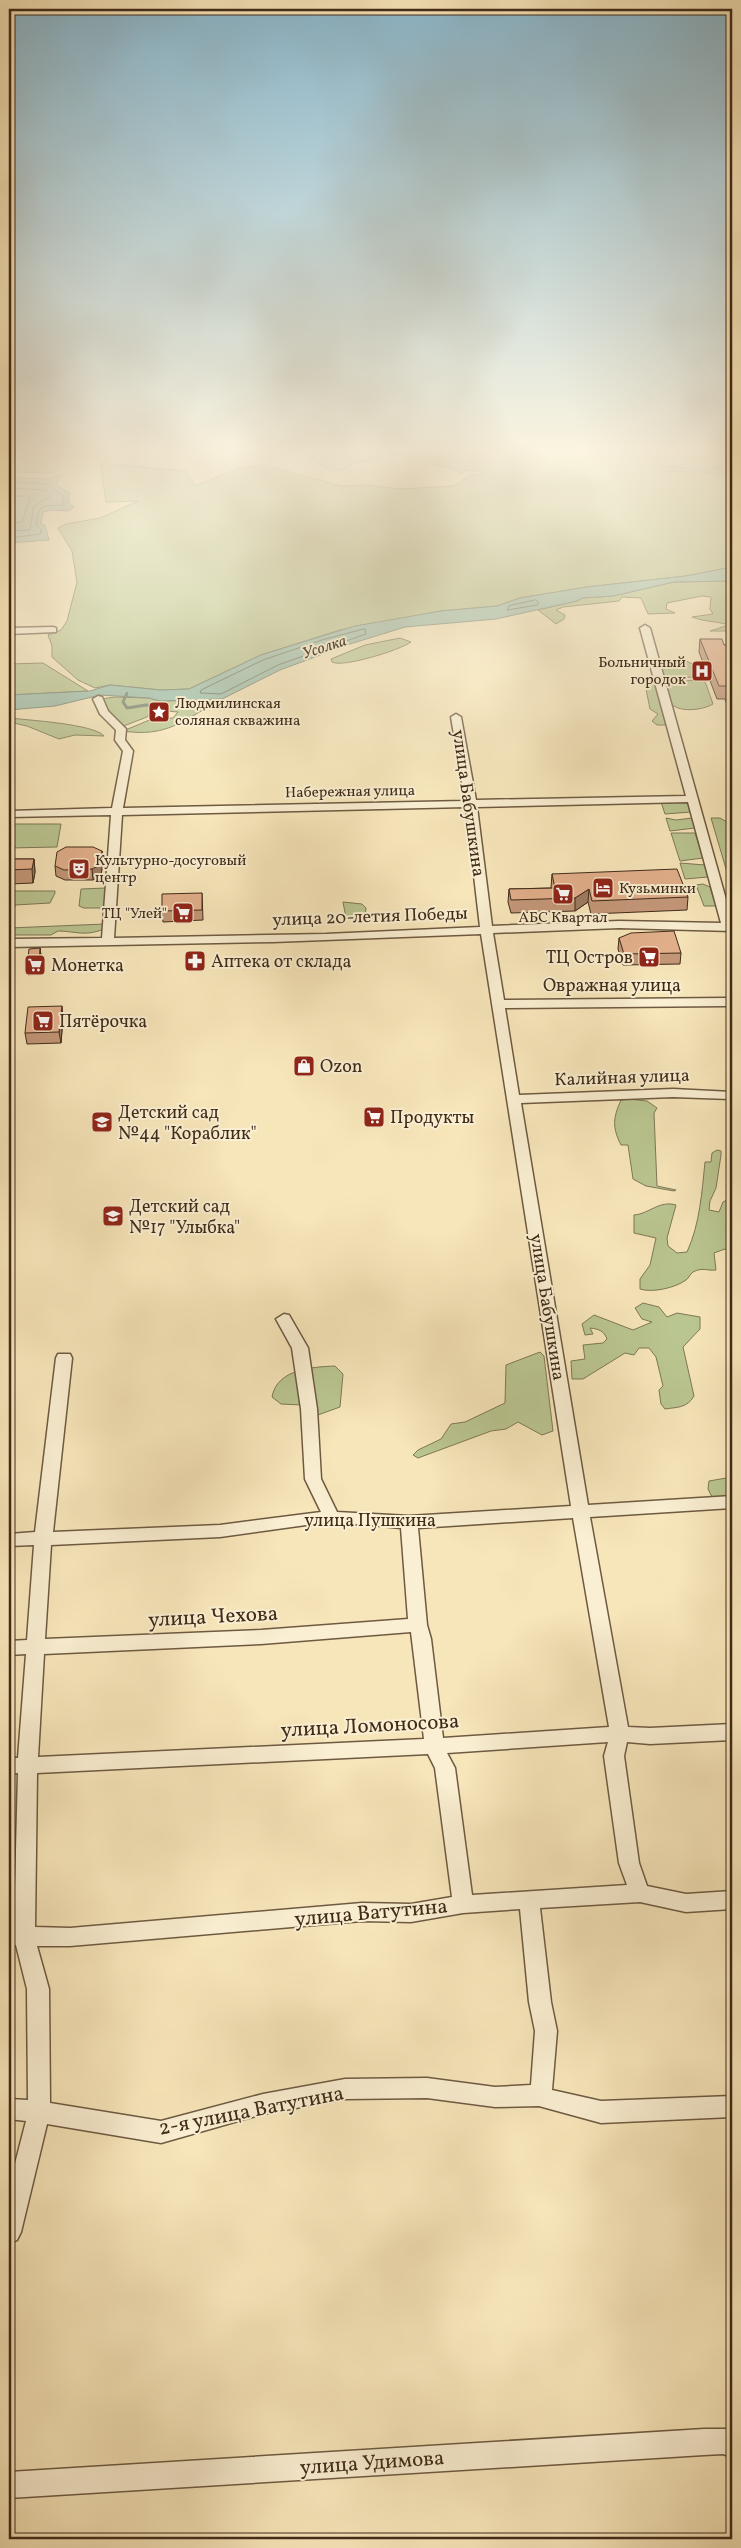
<svg xmlns="http://www.w3.org/2000/svg" width="741" height="2548" font-family="Vollkorn,serif">
	<rect width="100%" height="100%" fill="#f7e6ba"/>
	<filter id="stains"><feTurbulence type="fractalNoise" baseFrequency=".004" numOctaves="4"/><feColorMatrix values="0 0 0 0 .2 0 0 0 0 .09 0 0 0 0 .02 0 0 0 .5 -.17"/></filter>
	<radialGradient id="worn" r=".72"><stop offset=".6" stop-color="#630" stop-opacity="0"/><stop offset="1" stop-color="#630" stop-opacity=".3"/></radialGradient>
	<g fill="#bac691" stroke="#7d7856">
		<polygon points="192,448 293,448 258,457"/>
		<path d="M334,448h398v20l-42,1 -26,-3v5l44,1 24,4v91l-46,9 -99,11 -67,11 -23,8 -56,5 -101,19 -79,25 -72,34 -28,1 -51,-5 -15,3 -17,-8 -26,-23v-11l-4,-11 13,-5 6,-9 10,-39 -5,-31 -14,-23 8,-4 34,-6 38,-17 -32,1 -6,-39 86,8 9,15 44,-18 26,-3 76,21 26,-1 32,4 55,-3 17,-12 13,2 -3,-4 -15,-2 -5,4 -10,-6 -20,-4 2,-4 9,-3 1,-5 -18,-1 -11,7 -23,-5 -16,2 6,2c-6,7 -14,4 -22,5 -7,1 -9,5 -14,7 -17,7 -27,-5 -38,-16z"/>
		<polygon points="28,451 59,454 59,469 54,473 9,472 9,452 23,453"/>
		<path d="M732,581v50h-22l19,-6c-13,-4 -24,-3 -37,-8l21,-3 -3,-5 1,-12 -9,-1 -35,7 -1,6 9,4 -27,1 -7,-16 -19,-1 -3,4 -56,6 -7,3 9,5 -1,4 -8,5 -18,-14 39,-9 6,-3 30,-2 61,-14z"/>
		<path d="M400,638l11,4c-11,8 -68,26 -79,20l-1,-3 34,-14z"/>
		<polygon points="686,661 699,667 702,677 664,678 659,664 666,662"/>
		<polygon points="43,663 88,691 9,695 9,664"/>
		<path d="M703,680l3,4 7,20c-10,6 -32,9 -42,0l-6,-23z"/>
		<polygon points="655,681 667,725 657,725 652,721 658,714 650,709 645,684"/>
		<path d="M115,697l34,1 11,3 55,-1 3,2c-4,5 -11,6 -17,9 -27,17 -45,25 -78,20l29,-12 21,-1 5,-6 -25,-2 -6,7 -26,10 -15,-16 -5,-12z"/>
		<path d="M9,718c18,2 85,6 95,18l-29,-1 -16,4 -32,-13 -18,-4z"/>
		<polygon points="661,802 685,802 688,804 691,812 665,814"/>
		<polygon points="666,818 676,820 692,818 695,828 670,831"/>
		<polygon points="711,818 720,818 727,822 732,851 732,889"/>
		<polygon points="14,824 61,824 57,847 9,848"/>
		<polygon points="671,833 695,833 703,858 680,861"/>
		<polygon points="680,863 705,865 708,877 685,879"/>
		<polygon points="703,884 710,887 716,906 704,906 696,885"/>
		<polygon points="106,888 104,908 84,908 79,906 81,889"/>
		<polygon points="9,891 55,891 55,893 50,903 15,905 13,913 9,916"/>
		<polygon points="343,902 362,904 366,908 365,917 346,918"/>
		<path d="M105,924l-1,5c-19,8 -29,2 -46,2l-7,4h-42v-7z"/>
		<path d="M628,1099l19,2 10,7 -3,5 3,73 19,4 -2,1 -28,-5 -13,-7 -5,-34h-7c-9,-18 -8,-27 0,-45z"/>
		<path d="M717,1150l4,1v4l-5,33 -6,13 -1,9 10,2 4,-10 9,-4 -2,25 2,1v27l-7,-2 -11,4 2,17c-9,1 -14,-3 -23,2 -3,2 -4,6 -7,8 -11,8 -34,13 -46,9v-10l10,-14 6,-27 -22,-5v-18c15,-1 25,-15 42,-10l-9,33 1,8 9,7 10,-1c13,-28 15,-61 18,-90h6l1,-9z"/>
		<path d="M643,1303l16,4 8,10 10,-4 23,4v12l-17,18 11,49c-7,12 -16,11 -29,13l-4,-5 -2,-14 4,-4 -7,-29 -7,-9h-10l-5,7 -9,-2 -42,26h-11l-1,-18 14,-2 -2,-14 20,-2 4,-4c-3,-8 -8,-10 -17,-11l3,6 -8,1 -3,-11 12,-9 39,15 19,-8 -10,-3 -7,-11z"/>
		<polygon points="540,1352 544,1356 553,1431 542,1435 518,1422 506,1429 491,1431 418,1458 413,1455 418,1450 441,1439 451,1424 465,1422 505,1403 506,1365"/>
		<path d="M335,1366l8,8 -3,33 -25,9 -13,-11 -21,-1 -9,-7c5,-28 40,-30 63,-31z"/>
		<polygon points="732,1477 732,1498 713,1499 708,1489 709,1481"/>
	</g>
	<g fill="#9dc0ad" stroke="#788472">
		<polygon points="664,466 690,469 727,467 732,468 732,476 708,472 664,471 659,469"/>
		<polygon points="58,474 60,478 57,482 57,486 70,493 68,502 74,507 68,511 52,510 43,512 41,524 45,525 49,540 9,543 9,477 47,479"/>
		<polygon points="732,567 732,581 674,582 613,596 583,598 577,601 496,619 405,627 350,644 280,670 222,699 160,701 149,698 100,695 55,706 9,710 9,695 90,691 110,685 161,690 189,689 261,655 355,626 441,611 497,606 520,598 587,587 686,576"/>
	</g>
	<g fill="none" stroke-linecap="round" stroke-linejoin="round">
		<g stroke="#6e7664" stroke-width="1">
			<polyline points="9,482 50,484 54,490 64,496 62,505 46,506 39,510 36,524 41,530 41,534 9,538"/>
			<polyline points="9,488 46,490 51,496 34,506 30,530 9,531"/>
			<polyline points="9,496 28,496 30,498 22,522 9,524"/>
			<polygon points="536,600 539,603 537,605 507,610 509,606"/>
			<polygon points="365,629 366,634 278,665 221,694 200,693 201,690 263,660 322,640"/>
		</g>
		<polyline stroke="#788472" stroke-width="2.5" points="126,696 127,693"/>
		<polyline stroke="#788472" stroke-width="3" points="126,695 123,702 127,708 146,705 162,706 159,712"/>
		<g stroke="#6e5a42" stroke-width="3">
			<g id="minor">
				<path d="M645,625l5,3 82,293v10l-113,-3 -126,5 11,67 222,-2 6,4 -6,4 -221,2 14,87 154,-6 59,3v6l-2,1 -57,-2 -152,6 67,402 144,-9v12l-142,9 38,210 22,1 82,-4v16l-82,4 -23,-2 -3,14 15,107 8,23 39,8 46,-3v18l-46,3 -46,-10 -100,6 11,94 6,29 -5,59 49,11 131,-5v21l-131,6 -62,-17 -44,1 -68,-9 -82,1 -82,15 -102,29 -114,-19 -26,108 -4,8 -8,4v-57l17,-66 -17,-2v-20l19,1 -1,-111 -11,-44h-7v-18h5l4,-154 -9,1v-16h9l8,-104 -17,1v-14l18,-1 7,-95 -25,1v-12l26,-2 21,-174 2,-4h12l2,4 -19,174 167,-7 101,-13 -16,-33 -4,-70 -9,-61 -16,-29 8,-5 5,1 19,33 9,61 4,70 16,33 72,4 162,-10 -90,-572 -208,8 -264,5v-8l93,-1 9,-123 -102,2v-6l103,-3 11,-57 -8,-11 1,-10 -16,-16 -7,-15 5,-3 4,1 6,14 18,18 -1,11 8,11 -10,57 342,-7 -14,-84 5,-3 5,3 15,83 210,-4 -46,-168zM688,802l33,121 -102,-2 -127,5 -15,-119zM466,807l14,120 -154,7 -212,4 8,-123zM573,1518l36,209 -166,11 -12,-99 -4,-14 -9,-97zM361,1524l40,4 7,91 -147,11 -216,9 6,-94 169,-8 86,-12zM411,1632l13,107 -386,18 6,-103 217,-10zM608,1742l-4,14 15,107 8,22 -155,10 -17,-127 -8,-15zM428,1754l7,14 17,129 -41,7 -49,-1 -292,25 -35,-1 2,-154zM520,1909l9,93 6,29 -4,54 -36,2 -68,-9 -82,1 -82,15 -102,27 -111,-18 -1,-114 -12,-43h33l292,-25 49,1 52,-9z"/>
				<polygon points="53,627 56,628 56,632 9,634 9,628"/>
				<polygon points="704,2429 732,2429 732,2457 723,2454 704,2455 9,2498 9,2472"/>
			</g>
		</g>
		<use href="#minor" fill="#faefd2" fill-rule="evenodd"/>
	</g>
	<g fill="#c39778" stroke="#402b1a">
		<polygon points="700,639 724,645 732,645 732,707 728,707 725,699 717,699 699,652"/>
		<polygon points="102,851 103,862 101,875 93,880 65,880 56,876 55,866"/>
		<polygon points="9,859 34,859 35,872 33,883 9,884"/>
		<polygon points="552,874 688,897 687,910 591,914 588,902 575,911 511,913 508,902 509,889 551,888"/>
		<polygon points="202,893 203,920 163,922 162,911"/>
		<polygon points="619,938 681,953 680,964 623,965 618,949"/>
		<polygon points="40,948 41,956 39,974 28,975 27,967"/>
		<polygon points="63,1017 61,1043 27,1044 25,1033"/>
	</g>
	<g fill="#9f7b62" stroke="#402b1a">
		<polygon points="102,851 103,862 101,875 93,880 92,869"/>
		<polygon points="34,859 35,872 33,883 32,869"/>
		<polygon points="589,889 588,902 575,911 575,898"/>
		<polygon points="40,948 41,956 39,974 39,967"/>
		<polygon points="62,1006 63,1017 61,1043 59,1032"/>
	</g>
	<g fill="#e3b08c" stroke="#402b1a">
		<polygon points="700,639 722,639 724,645 732,645 732,694 730,694 727,686 719,686"/>
		<polygon points="66,847 93,847 102,851 100,865 92,869 64,870 55,866 57,852"/>
		<polygon points="9,859 34,859 32,869 9,870"/>
		<polygon points="677,869 688,897 592,901 589,889 575,898 511,900 509,889 555,888 552,874"/>
		<polygon points="202,893 202,910 162,911 162,894"/>
		<polygon points="674,931 681,953 624,954 619,938 631,933"/>
		<polygon points="40,948 39,967 27,967 29,949"/>
		<polygon points="62,1006 59,1032 25,1033 28,1007"/>
	</g>
	<linearGradient id="sky" x2="0" y2="1"><stop stop-color="#8ab9d0"/><stop offset="0.56" stop-color="#fbf4e0"/><stop offset="1" stop-color="#fbf4e0" stop-opacity="0"/></linearGradient>
	<rect width="741" height="805" fill="url(#sky)"/>
	<defs>
		<g id="hospital-square" transform="scale(1.125)"><rect x="-9" y="-9" width="18" height="18" rx="4" fill="#8f2418" stroke="#faefd2"/><path d="M-5-5h3v3.5h4V-5h3V5h-3V1.5h-4V5h-3Z" fill="#fff"/></g>
		<g id="sight-square" transform="scale(1.125)"><rect x="-9" y="-9" width="18" height="18" rx="4" fill="#8f2418" stroke="#faefd2"/><path d="M0-6L1.8-2.2L6-1.7L2.9 1.2L3.7 5.4L0 3.3L-3.7 5.4L-2.9 1.2L-6-1.7L-1.8-2.2Z" fill="#fff"/></g>
		<g id="theatre-square" transform="scale(1.125)"><rect x="-9" y="-9" width="18" height="18" rx="4" fill="#8f2418" stroke="#faefd2"/><path d="M-5-5.5Q0-4 5-5.5V0Q5 5 0 6Q-5 5-5 0ZM-3.3-2.5H-1v1.5H-3.3ZM1-2.5H3.3v1.5H1ZM-2.8 1Q0 5.5 2.8 1Z" fill="#fff"/></g>
		<g id="hotel-square" transform="scale(1.125)"><rect x="-9" y="-9" width="18" height="18" rx="4" fill="#8f2418" stroke="#faefd2"/><path d="M-6-4.5h1.5V1H6V5H4.5V3h-9V5H-6ZM-4 0a1.8 1.8 0 1 1 3.6 0ZM.5 0V-2.5h3Q6-2.5 6 0Z" fill="#fff"/></g>
		<g id="supermarket-square" transform="scale(1.125)"><rect x="-9" y="-9" width="18" height="18" rx="4" fill="#8f2418" stroke="#faefd2"/><path d="M-6-5.5h2.5l.6 2H6L4.5 2H-2.5L-4.4-4H-6ZM-1.5 3.2a1.3 1.3 0 1 0 .1 0ZM3 3.2a1.3 1.3 0 1 0 .1 0Z" fill="#fff"/></g>
		<g id="pharmacy-square" transform="scale(1.125)"><rect x="-9" y="-9" width="18" height="18" rx="4" fill="#8f2418" stroke="#faefd2"/><path d="M-2-6h4v4h4v4h-4v4h-4v-4h-4v-4h4Z" fill="#fff"/></g>
		<g id="shop-square" transform="scale(1.125)"><rect x="-9" y="-9" width="18" height="18" rx="4" fill="#8f2418" stroke="#faefd2"/><path d="M-5-2.5h2.3a2.7 3.5 0 0 1 5.4 0H5L5.5 6h-11ZM-1.5-2.5h3a1.5 2.3 0 0 0-3 0Z" fill="#fff"/></g>
		<g id="school-square" transform="scale(1.125)"><rect x="-9" y="-9" width="18" height="18" rx="4" fill="#8f2418" stroke="#faefd2"/><path d="M0-5L7-2L0 1L-7-2ZM-4 1L0 2.5L4 1V4Q0 6-4 4Z" fill="#fff"/></g>
	</defs>
	<g fill-rule="evenodd">
		<use href="#hospital-square" x="702" y="671"/>
		<use href="#sight-square" x="159" y="712"/>
		<use href="#theatre-square" x="79" y="869"/>
		<use href="#hotel-square" x="603" y="888"/>
		<use href="#supermarket-square" x="563" y="894"/>
		<use href="#supermarket-square" x="183" y="913"/>
		<use href="#supermarket-square" x="649" y="957"/>
		<use href="#pharmacy-square" x="195" y="961"/>
		<use href="#supermarket-square" x="35" y="965"/>
		<use href="#supermarket-square" x="43" y="1021"/>
		<use href="#shop-square" x="304" y="1066"/>
		<use href="#supermarket-square" x="374" y="1117"/>
		<use href="#school-square" x="102" y="1122"/>
		<use href="#school-square" x="113" y="1216"/>
	</g>
	<g text-anchor="middle" stroke-width="4" stroke-linejoin="round" paint-order="stroke">
		<g font-size="15" fill="#402b1a" stroke="#faefd2" text-anchor="start">
			<text x="686" y="667" text-anchor="end">Больничный<tspan x="686" dy="17">городок</tspan></text>
			<text x="175" y="708">Людмилинская<tspan x="175" dy="17">соляная скважина</tspan></text>
			<text x="95" y="865">Культурно-досуговый<tspan x="95" dy="17">центр</tspan></text>
			<text x="619" y="893">Кузьминки</text>
			<text x="167" y="918" text-anchor="end">ТЦ "Улей"</text>
			<text x="563" y="922" text-anchor="middle">АБС Квартал</text>
		</g>
		<g font-size="15" fill="#402b1a" stroke="#faefd2">
			<text transform="translate(350 791) rotate(-1)" y="5">Набережная улица</text>
		</g>
		<g font-size="16" font-style="italic" fill="#57503f" stroke="#faefd2">
			<text transform="translate(324 646) rotate(-18)" y="6">Усолка</text>
		</g>
		<g font-size="18" fill="#402b1a" stroke="#faefd2">
			<text transform="translate(469 803) rotate(82)" y="6">улица Бабушкина</text>
			<text transform="translate(370 916) rotate(-2)" y="6">улица 20-летия Победы</text>
			<text x="612" y="991">Овражная улица</text>
			<text transform="translate(622 1077) rotate(-2)" y="6">Калийная улица</text>
			<text transform="translate(548 1307) rotate(81)" y="6">улица Бабушкина</text>
			<text x="370" y="1526">улица Пушкина</text>
		</g>
		<g font-size="18" fill="#402b1a" stroke="#faefd2" text-anchor="start">
			<text x="633" y="963" text-anchor="end">ТЦ Остров</text>
			<text x="211" y="967">Аптека от склада</text>
			<text x="51" y="971">Монетка</text>
			<text x="59" y="1027">Пятёрочка</text>
			<text x="320" y="1072">Ozon</text>
			<text x="118" y="1118">Детский сад<tspan x="118" dy="21">№44 "Кораблик"</tspan></text>
			<text x="390" y="1123">Продукты</text>
			<text x="129" y="1212">Детский сад<tspan x="129" dy="21">№17 "Улыбка"</tspan></text>
		</g>
		<g font-size="21" fill="#402b1a" stroke="#faefd2">
			<text transform="translate(213 1616) rotate(-3)" y="7">улица Чехова</text>
			<text transform="translate(370 1725) rotate(-3)" y="7">улица Ломоносова</text>
			<text transform="translate(371 1912) rotate(-5)" y="7">улица Ватутина</text>
			<text transform="translate(251 2110) rotate(-11)" y="7">2-я улица Ватутина</text>
			<text transform="translate(372 2462) rotate(-4)" y="7">улица Удимова</text>
		</g>
	</g>
	<rect width="741" height="2548" fill="none" stroke="#f7e6ba" stroke-width="30"/>
	<rect x="10" y="10" width="721" height="2528" fill="none" stroke="#402b1a" stroke-width="2.5"/>
	<rect x="15" y="15" width="711" height="2518" fill="none" stroke="#402b1a"/>
	<rect width="100%" height="100%" filter="url(#stains)"/>
	<rect width="100%" height="100%" fill="url(#worn)"/>
</svg>
